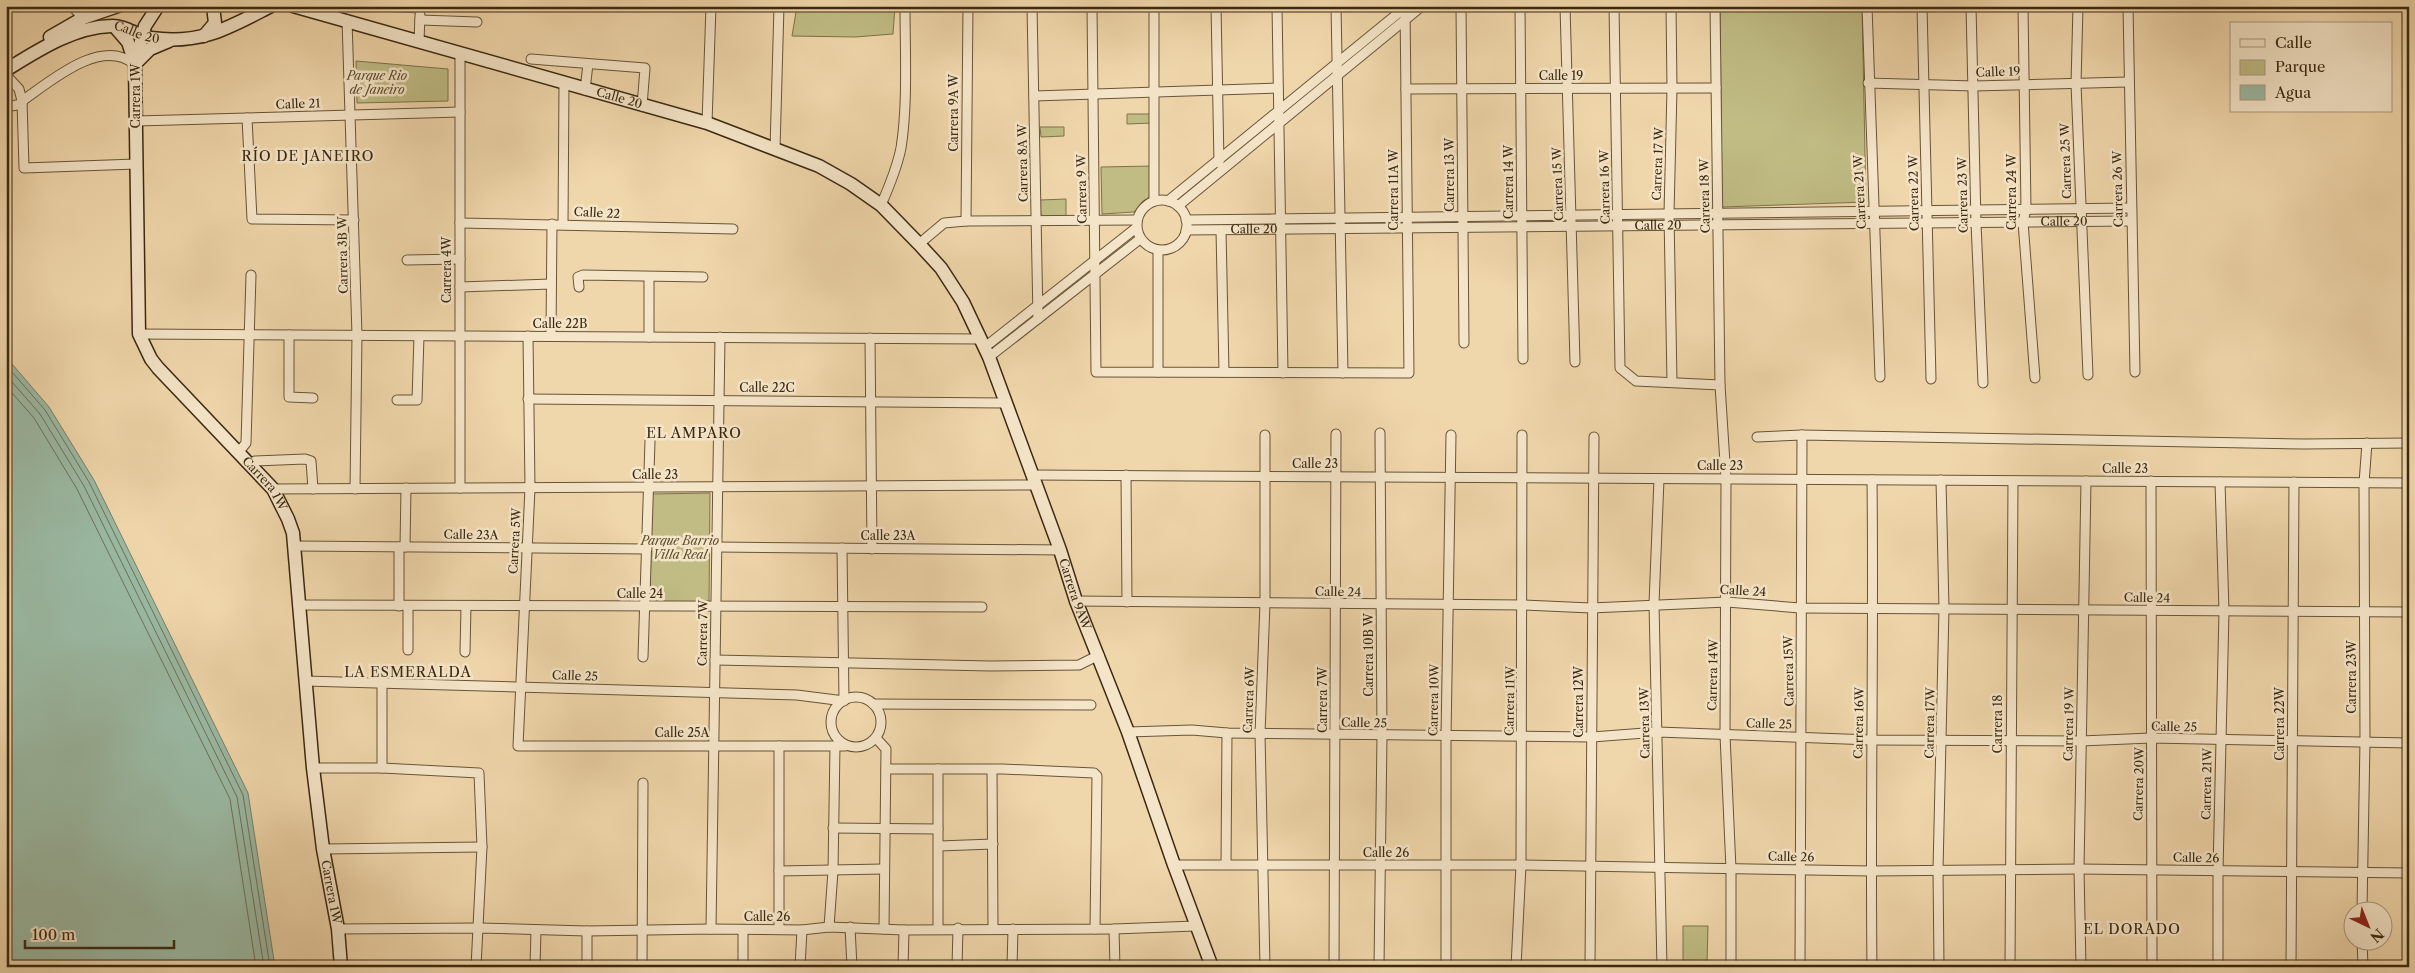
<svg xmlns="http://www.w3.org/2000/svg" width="2415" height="973" font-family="'Libre Caslon Text',serif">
	<rect width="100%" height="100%" fill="#f0d7ab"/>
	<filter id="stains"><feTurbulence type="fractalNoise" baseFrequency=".004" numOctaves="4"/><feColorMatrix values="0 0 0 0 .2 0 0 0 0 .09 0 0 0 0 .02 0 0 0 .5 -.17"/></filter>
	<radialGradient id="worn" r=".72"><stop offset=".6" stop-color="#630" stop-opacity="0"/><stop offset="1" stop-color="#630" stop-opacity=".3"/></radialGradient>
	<g fill="#c0bc84" stroke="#7e724a">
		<polygon points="797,6 895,6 893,34 855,37 792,36"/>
		<polygon points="1720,6 1862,6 1866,202 1722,207"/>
		<polygon points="356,61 448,69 448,101 357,103"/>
		<polygon points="1127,114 1153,114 1153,123 1127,124"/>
		<polygon points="1040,127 1064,127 1064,136 1041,137"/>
		<polygon points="1152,166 1152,195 1142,202 1134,212 1102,214 1101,167"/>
		<polygon points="1066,199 1066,216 1041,217 1040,200"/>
		<polygon points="710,493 709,603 650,602 652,494"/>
		<polygon points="1683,926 1708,926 1707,963 1683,963"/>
	</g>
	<polygon fill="#9bbaa4" stroke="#758069" points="6,357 49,407 94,480 248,793 275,967 6,967"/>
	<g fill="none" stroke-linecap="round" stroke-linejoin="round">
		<g stroke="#6b725a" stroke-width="1">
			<polyline points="6,365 45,410 89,482 243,795 270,967"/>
			<polyline points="6,375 40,414 84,486 237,797 264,967"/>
			<polyline points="6,386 34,418 77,489 230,799 256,967"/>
		</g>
		<g stroke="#685438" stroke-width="11">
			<g id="street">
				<polyline points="72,6 83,18"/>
				<polyline points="381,6 420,8"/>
				<polyline points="1032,6 1038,319"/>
				<polyline points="1092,6 1096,372 1409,373 1405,6"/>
				<polyline points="1216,6 1219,163"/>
				<polyline points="1277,6 1283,373"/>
				<polyline points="1336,6 1343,373"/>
				<polyline points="1461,6 1464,343"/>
				<polyline points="1520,6 1523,359"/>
				<polyline points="1565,6 1575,362"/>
				<polyline points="1614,6 1620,368 1636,381 1720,385"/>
				<polyline points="1671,6 1672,88 1669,214 1672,382"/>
				<polyline points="1715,6 1720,385 1726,479 1725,735 1731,869 1731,967"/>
				<polyline points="1867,6 1880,377"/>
				<polyline points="1922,6 1931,379"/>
				<polyline points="1971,6 1976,223 1983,383"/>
				<polyline points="2023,6 2026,209 2023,222 2035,378"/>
				<polyline points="2078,6 2076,84 2088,375"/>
				<polyline points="2128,6 2135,372"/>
				<polyline points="347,20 357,335 355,489"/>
				<polyline points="420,20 477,22"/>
				<polyline points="419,42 420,15"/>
				<polyline points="531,59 645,68 642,106"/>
				<polyline points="6,75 19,89 22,101 24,168 136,164"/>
				<polyline points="1868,83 1974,86 2128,82"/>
				<polyline points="1406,89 1716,88"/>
				<polyline points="585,90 588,64"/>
				<polyline points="1034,96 1278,88"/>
				<path d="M22,101c29,-20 79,-64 112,-37"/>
				<polyline points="6,107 22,104"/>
				<polyline points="247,118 252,219 354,220"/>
				<polyline points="136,121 460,112"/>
				<polyline points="707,123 711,6"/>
				<polyline points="775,149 779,6"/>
				<circle cx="1162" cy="225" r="25"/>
				<polyline points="1154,201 1154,6"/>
				<polyline points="1168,201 1407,6"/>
				<path d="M881,205c8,-18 16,-37 20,-57 7,-44 4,-97 4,-142"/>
				<polyline points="1178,206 1422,6"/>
				<polyline points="1186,220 2131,208"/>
				<polyline points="966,221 968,6"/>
				<polyline points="460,223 733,229"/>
				<polyline points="563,224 564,83"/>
				<path id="s1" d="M1186,230l945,-9"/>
				<polyline points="1221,230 1224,372"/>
				<polyline points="919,244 944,223 966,221 1137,220"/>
				<polyline points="1158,250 1158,372"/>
				<polyline points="407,260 460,259"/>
				<polyline points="460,287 551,284"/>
				<polyline points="579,287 578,277 583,275 703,277"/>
				<polyline points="139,334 981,339"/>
				<polyline points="289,335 289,397 313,398"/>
				<polyline points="528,336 530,488 518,746 845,746"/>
				<polyline points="551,336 552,224"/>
				<polyline points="649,337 649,277"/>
				<polyline points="870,338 872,549"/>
				<polyline points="985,347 1136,228"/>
				<polyline points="989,357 1140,239"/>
				<polyline points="528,399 1005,403"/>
				<polyline points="397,400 417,400 419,336"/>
				<polyline points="1757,437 1802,435 2304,444 2409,443"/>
				<polyline points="238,453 246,443 251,275"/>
				<polyline points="250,465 255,461 305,459 311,461 313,489"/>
				<polyline points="1032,475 2409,483"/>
				<polyline points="1126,475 1127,602"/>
				<polyline points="1659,479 1654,604 1662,967"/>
				<path d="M1872,480c2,162 -2,324 0,487"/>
				<polyline points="2151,481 2152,967"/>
				<polyline points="460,488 460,53"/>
				<polyline points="273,489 1036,485"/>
				<polyline points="295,546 647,549"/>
				<polyline points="405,547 406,488"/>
				<polyline points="717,547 1060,550"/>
				<polyline points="1076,601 1523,605 1591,608 1727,602 1800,608 2409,612"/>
				<polyline points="298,605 982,607"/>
				<polyline points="399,606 399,547"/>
				<polyline points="408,606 408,650"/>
				<polyline points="465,652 466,606"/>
				<polyline points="643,657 650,441"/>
				<polyline points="715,660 990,666 1079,665 1099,655"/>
				<polyline points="305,681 797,695 844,701 842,548"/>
				<circle cx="856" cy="722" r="25"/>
				<polyline points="873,704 1091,705"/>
				<polyline points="1128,732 1192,730 1227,733 1592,737 1658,732 1871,740 2081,741 2151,738 2409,743"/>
				<polyline points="876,738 886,749 884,929"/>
				<polyline points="313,768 382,768 479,773 482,847 476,967"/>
				<polyline points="382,768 382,682"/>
				<polyline points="886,769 1003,769 1094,773 1097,776 1095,929"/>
				<polyline points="938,769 938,928"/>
				<polyline points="992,770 993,929"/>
				<polyline points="833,828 938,829"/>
				<polyline points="939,846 993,844"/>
				<polyline points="323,849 482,847"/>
				<polyline points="1226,864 1227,733"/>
				<polyline points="1174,865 1521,865 1871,871 2079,869 2409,873"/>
				<polyline points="779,871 884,869"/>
				<polyline points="2362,910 2365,741 2364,483 2367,443"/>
				<polyline points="829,927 833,871 835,746"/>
				<polyline points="850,927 852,967"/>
				<polyline points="338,929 479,928 587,931 711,929 802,930 829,927 904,930 1114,929 1196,926"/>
				<polyline points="711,929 720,337"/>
				<polyline points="779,929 779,746"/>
				<polyline points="1114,929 1115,967"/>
				<polyline points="743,930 743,967"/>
				<polyline points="2362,940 2363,967"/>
				<polyline points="535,967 536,930"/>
				<polyline points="587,967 587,931"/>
				<polyline points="642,967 643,783"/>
				<polyline points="800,967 802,930"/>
				<polyline points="903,967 904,930"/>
				<polyline points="957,967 958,928"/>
				<polyline points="1012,967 1013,929"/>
				<polyline points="1265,967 1260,734 1265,603 1265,435"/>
				<polyline points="1334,967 1336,434"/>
				<polyline points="1379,967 1382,735 1380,433"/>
				<polyline points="1446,967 1446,737 1451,435"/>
				<polyline points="1516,967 1521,865 1522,435"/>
				<polyline points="1590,967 1594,437"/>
				<polyline points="1800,967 1802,435"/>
				<polyline points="1939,967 1938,870 1944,608 1941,480"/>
				<polyline points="2010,967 2013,481"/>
				<polyline points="2081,967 2079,869 2086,481"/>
				<polyline points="2218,967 2218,871 2224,611 2220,482"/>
				<polyline points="2291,967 2294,482"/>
			</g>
		</g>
		<g stroke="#3b2911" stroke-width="15">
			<g id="secondary">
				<path id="s2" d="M158,6l-13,20 -10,38 4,270 12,25 7,9 115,121 15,30 5,14 20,235 10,81 15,80 3,38"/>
				<path id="s3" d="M293,6l414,117 112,43 32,18 30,21 38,39 22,24 22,34 26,55 71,193 16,51 52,131 46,133 38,102"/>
				<polyline points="115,27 128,42 135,64"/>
				<polyline points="204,36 215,23 213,6"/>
				<polyline points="50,37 83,18 118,6"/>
				<polyline points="135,64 150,49 169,41"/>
				<path id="s4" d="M6,70c31,-19 67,-43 105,-44 13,-1 27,10 40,12 50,7 77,-10 120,-32"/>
			</g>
		</g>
		<use href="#street" stroke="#f5e5c8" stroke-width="9"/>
		<use href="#secondary" stroke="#f5e5c8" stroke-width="12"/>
	</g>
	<g text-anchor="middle" stroke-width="5" stroke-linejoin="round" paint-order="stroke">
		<g font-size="12" fill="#3b2911" stroke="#f5e5c8">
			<text dy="4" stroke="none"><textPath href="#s4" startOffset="142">Calle 20</textPath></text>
			<text transform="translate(1998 72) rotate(-2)" y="4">Calle 19</text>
			<text x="1561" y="80">Calle 19</text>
			<text transform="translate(136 96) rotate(-90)" y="4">Carrera 1W</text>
			<text dy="4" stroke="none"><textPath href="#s3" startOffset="339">Calle 20</textPath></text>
			<text transform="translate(298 104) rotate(-2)" y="4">Calle 21</text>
			<text transform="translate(954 113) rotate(-90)" y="4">Carrera 9A W</text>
			<text transform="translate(2066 161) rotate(-92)" y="4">Carrera 25 W</text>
			<text transform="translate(1023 163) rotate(-91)" y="4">Carrera 8A W</text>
			<text transform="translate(1658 164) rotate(-88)" y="4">Carrera 17 W</text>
			<text transform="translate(1450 175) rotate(-90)" y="4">Carrera 13 W</text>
			<text transform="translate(1509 182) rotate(-90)" y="4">Carrera 14 W</text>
			<text transform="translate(1558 184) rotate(-92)" y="4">Carrera 15 W</text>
			<text transform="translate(1605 187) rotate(-91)" y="4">Carrera 16 W</text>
			<text transform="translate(1082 189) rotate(-91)" y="4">Carrera 9 W</text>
			<text transform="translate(2118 189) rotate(-91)" y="4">Carrera 26 W</text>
			<text transform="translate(1394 190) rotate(-90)" y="4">Carrera 11A W</text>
			<text transform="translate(1860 192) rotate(-93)" y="4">Carrera 21 W</text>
			<text transform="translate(2012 192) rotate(-90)" y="4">Carrera 24 W</text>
			<text transform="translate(1914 193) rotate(-91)" y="4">Carrera 22 W</text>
			<text transform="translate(1963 195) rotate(-91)" y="4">Carrera 23 W</text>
			<text transform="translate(1705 196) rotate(-91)" y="4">Carrera 18 W</text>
			<text transform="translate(597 213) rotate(3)" y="4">Calle 22</text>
			<text dy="4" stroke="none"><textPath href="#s1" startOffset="878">Calle 20</textPath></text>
			<text dy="4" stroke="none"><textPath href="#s1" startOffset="472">Calle 20</textPath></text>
			<text dy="4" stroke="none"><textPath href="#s1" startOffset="68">Calle 20</textPath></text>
			<text transform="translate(343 255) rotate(-91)" y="4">Carrera 3B W</text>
			<text transform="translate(447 270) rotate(-90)" y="4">Carrera 4W</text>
			<text x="560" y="328">Calle 22B</text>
			<text x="767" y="392">Calle 22C</text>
			<text x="1315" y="468">Calle 23</text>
			<text x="1720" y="470">Calle 23</text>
			<text x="2125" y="473">Calle 23</text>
			<text x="655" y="479">Calle 23</text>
			<text dy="4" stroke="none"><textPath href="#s2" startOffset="530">Carrera 1W</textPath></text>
			<text transform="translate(471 535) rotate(1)" y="4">Calle 23A</text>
			<text x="888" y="540">Calle 23A</text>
			<text transform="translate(515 541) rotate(-87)" y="4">Carrera 5W</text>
			<text transform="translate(1743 591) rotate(3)" y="4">Calle 24</text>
			<text transform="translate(1338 592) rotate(1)" y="4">Calle 24</text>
			<text x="640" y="598">Calle 24</text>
			<text dy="4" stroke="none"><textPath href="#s3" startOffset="1064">Carrera 9AW</textPath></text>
			<text transform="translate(2147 598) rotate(1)" y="4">Calle 24</text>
			<text transform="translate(703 633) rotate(-89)" y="4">Carrera 7W</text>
			<text transform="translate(1369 655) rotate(-90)" y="4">Carrera 10B W</text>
			<text transform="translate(1789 671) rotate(-91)" y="4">Carrera 15W</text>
			<text transform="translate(1713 675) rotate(-89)" y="4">Carrera 14W</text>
			<text transform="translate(575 676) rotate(2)" y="4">Calle 25</text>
			<text transform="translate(2352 677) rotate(-90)" y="4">Carrera 23W</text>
			<text transform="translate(1249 700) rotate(-88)" y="4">Carrera 6W</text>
			<text transform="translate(1323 700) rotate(-90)" y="4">Carrera 7W</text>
			<text transform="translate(1434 700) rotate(-89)" y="4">Carrera 10W</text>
			<text transform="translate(1510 701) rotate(-89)" y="4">Carrera 11W</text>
			<text transform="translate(1579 702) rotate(-90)" y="4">Carrera 12W</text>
			<text transform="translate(1364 723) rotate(1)" y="4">Calle 25</text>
			<text transform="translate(1645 723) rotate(-91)" y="4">Carrera 13W</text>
			<text transform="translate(1859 723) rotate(-89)" y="4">Carrera 16W</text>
			<text transform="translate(1930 723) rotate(-89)" y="4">Carrera 17W</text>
			<text transform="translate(1769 724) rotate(2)" y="4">Calle 25</text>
			<text transform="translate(1998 724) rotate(-90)" y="4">Carrera 18</text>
			<text transform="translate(2069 724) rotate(-89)" y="4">Carrera 19 W</text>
			<text transform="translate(2280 724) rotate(-90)" y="4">Carrera 22W</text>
			<text transform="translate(2174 727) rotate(1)" y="4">Calle 25</text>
			<text x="682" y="737">Calle 25A</text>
			<text transform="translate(2139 784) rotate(-89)" y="4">Carrera 20W</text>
			<text transform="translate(2207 784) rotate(-89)" y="4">Carrera 21W</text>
			<text x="1386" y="857">Calle 26</text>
			<text transform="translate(1791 857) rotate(1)" y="4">Calle 26</text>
			<text transform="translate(2196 858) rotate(1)" y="4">Calle 26</text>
			<text dy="4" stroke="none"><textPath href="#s2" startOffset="949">Carrera 1W</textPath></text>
			<text x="767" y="921">Calle 26</text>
		</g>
		<g font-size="12" font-style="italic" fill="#5c4e2e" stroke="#f5e5c8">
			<text x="377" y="80">Parque Rio<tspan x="377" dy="14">de Janeiro</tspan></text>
			<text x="680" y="545">Parque Barrio<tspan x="680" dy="14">Villa Real</tspan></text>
		</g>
		<g font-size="14" letter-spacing="1" fill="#3b2911" stroke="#f5e5c8">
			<text x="308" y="161">RÍO DE JANEIRO</text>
			<text x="694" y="438">EL AMPARO</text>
			<text x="408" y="677">LA ESMERALDA</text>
			<text x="2132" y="934">EL DORADO</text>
		</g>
	</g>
	<rect width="2415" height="973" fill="none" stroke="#f0d7ab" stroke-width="25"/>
	<rect x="8" y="8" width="2400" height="958" fill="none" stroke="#3b2911" stroke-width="2.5"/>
	<rect x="12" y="12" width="2390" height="948" fill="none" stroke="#3b2911"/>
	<rect x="2230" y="22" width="162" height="90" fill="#f5e5c8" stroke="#ab9a7f"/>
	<rect x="2240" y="39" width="25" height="8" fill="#f5e5c8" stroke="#ab9a7f"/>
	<text x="2275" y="48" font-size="15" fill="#3b2911">Calle</text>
	<rect x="2240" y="60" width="25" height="15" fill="#c0bc84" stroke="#ab9a7f"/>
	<text x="2275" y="72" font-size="15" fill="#3b2911">Parque</text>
	<rect x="2240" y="85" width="25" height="15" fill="#9bbaa4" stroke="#ab9a7f"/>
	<text x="2275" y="98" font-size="15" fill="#3b2911">Agua</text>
	<g transform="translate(2368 926) rotate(137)"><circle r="24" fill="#f5e5c8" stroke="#ab9a7f"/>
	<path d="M0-4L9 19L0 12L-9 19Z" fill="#8f2418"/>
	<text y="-8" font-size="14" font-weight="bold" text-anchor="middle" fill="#3b2911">N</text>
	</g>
	<path d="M25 940v8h149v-8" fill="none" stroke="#3b2911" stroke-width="2.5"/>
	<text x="32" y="940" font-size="15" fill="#3b2911" stroke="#f5e5c8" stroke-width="4" paint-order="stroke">100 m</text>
	<rect width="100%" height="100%" filter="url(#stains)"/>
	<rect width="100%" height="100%" fill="url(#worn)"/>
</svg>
